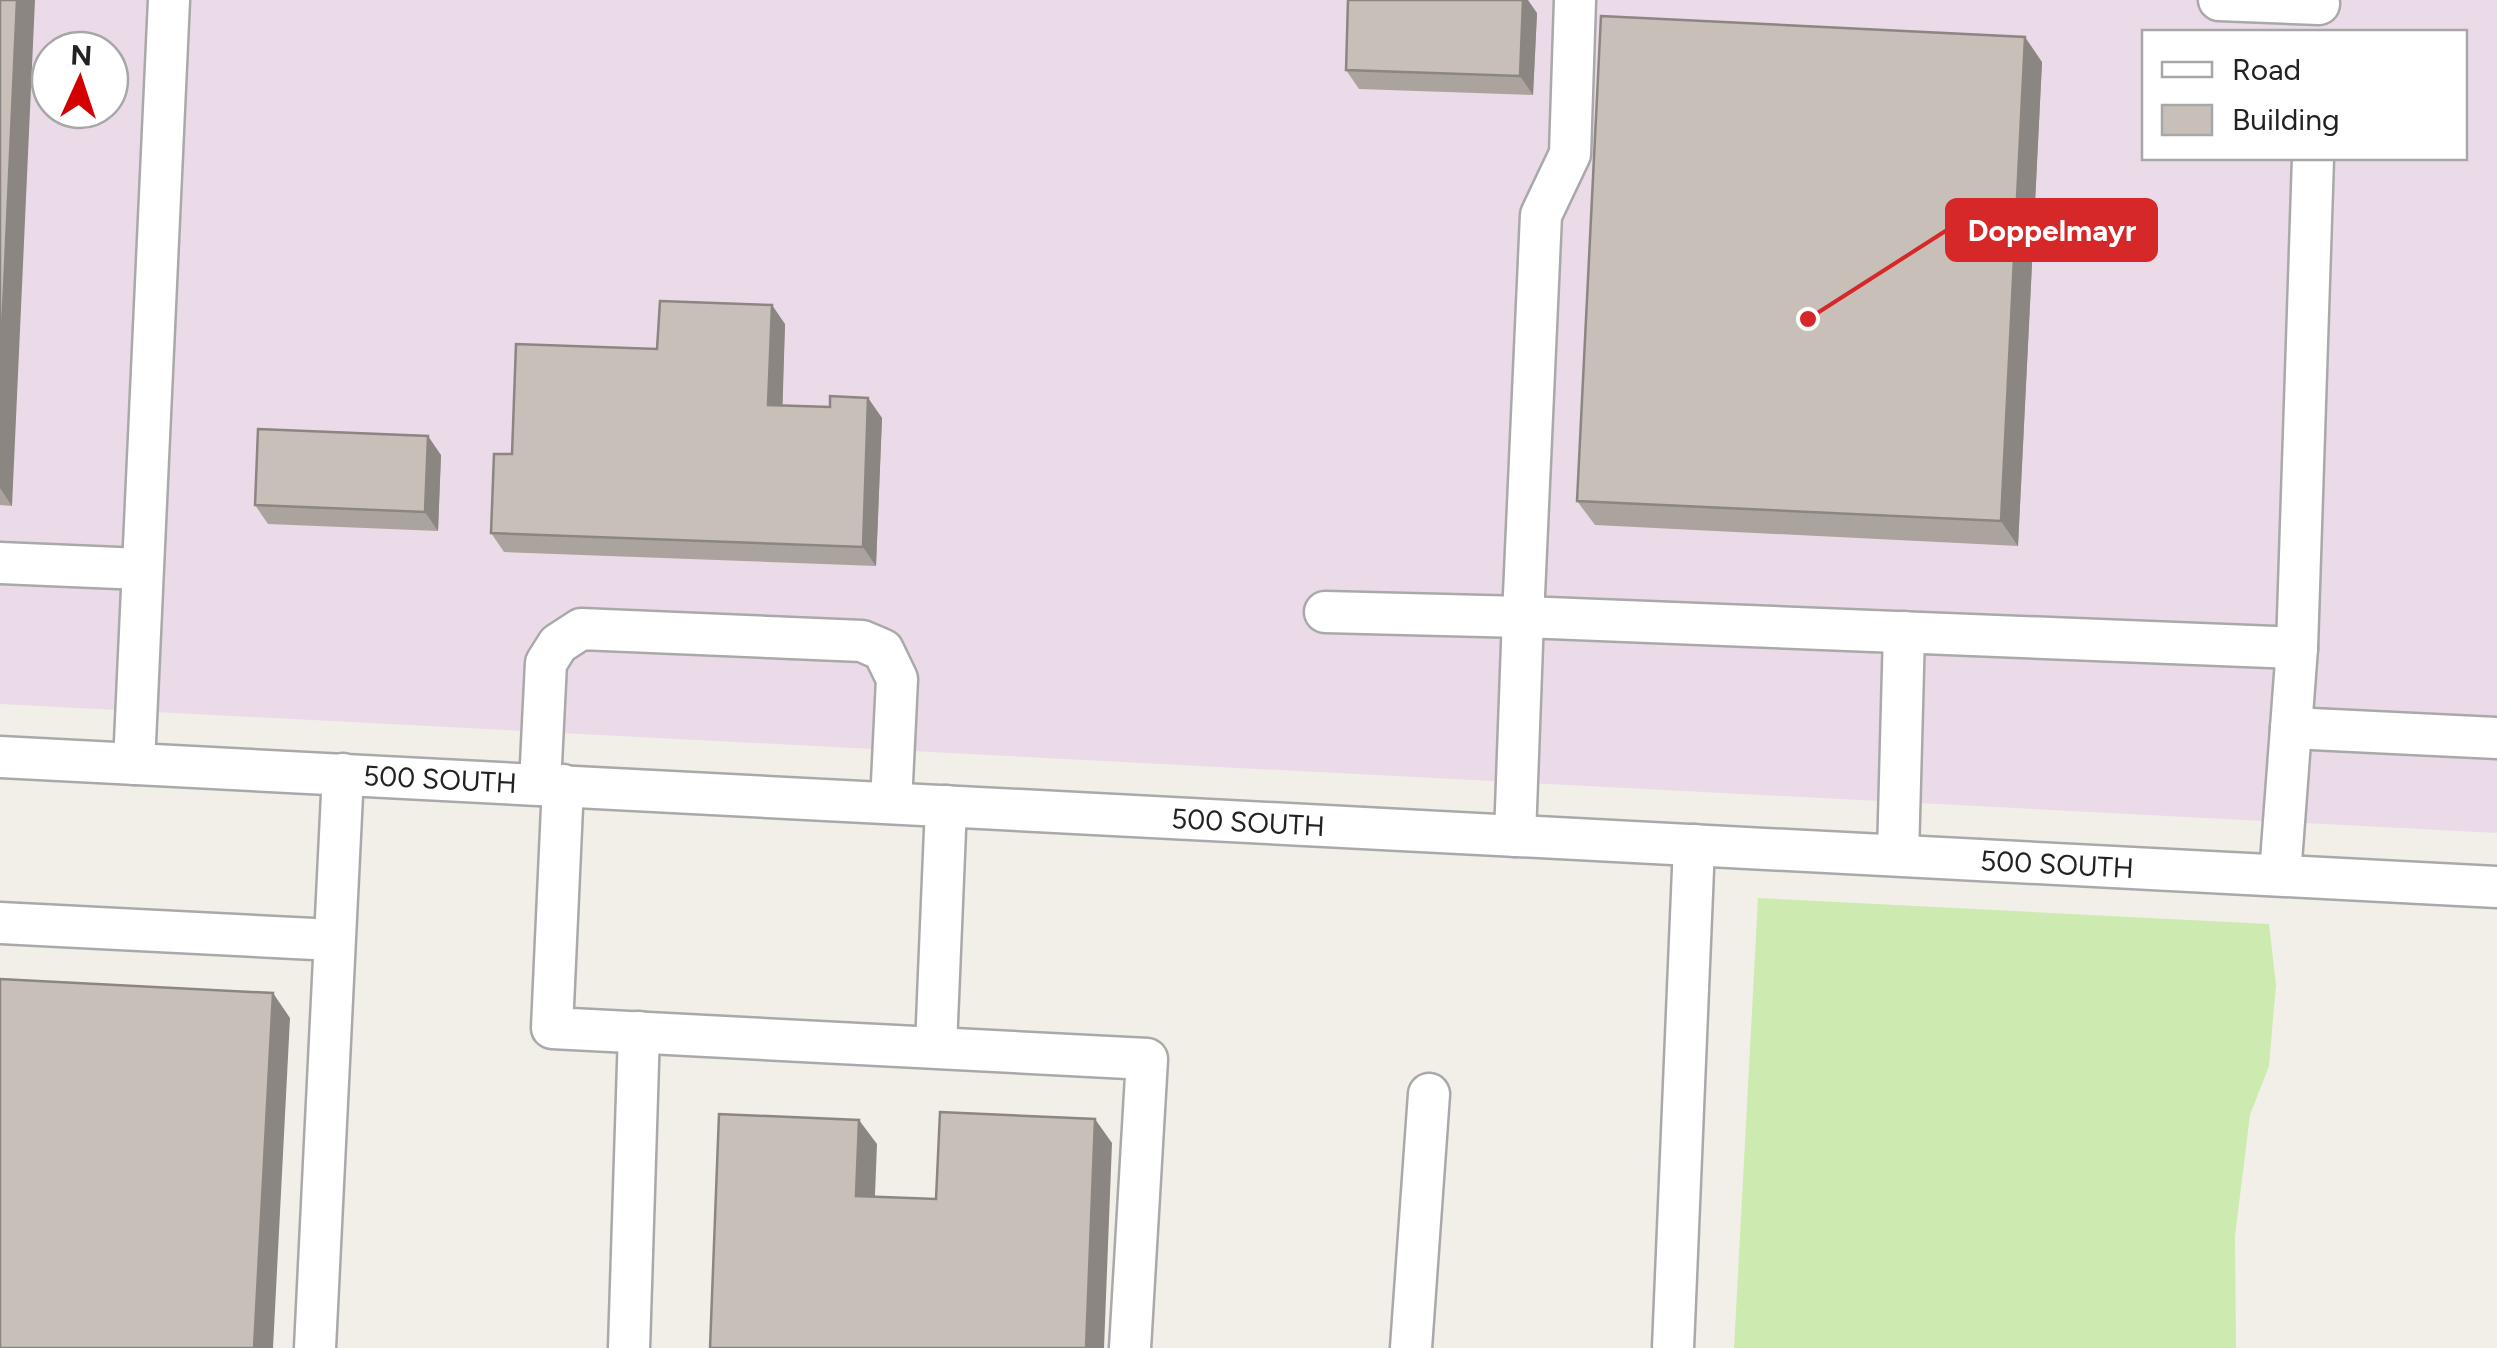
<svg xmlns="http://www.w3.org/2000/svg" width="2497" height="1348" font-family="Figtree,sans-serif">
	<rect width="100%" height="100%" fill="#f2efe9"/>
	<path fill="#ebdbe8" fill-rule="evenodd" d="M0,0h2497v833l-2497,-129zM2144,32h320v126h-320zM50,50h60v60h-60z"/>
	<polygon fill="#cdebb0" points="1758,898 2269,924 2276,985 2269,1066 2250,1115 2235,1236 2236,1348 1734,1348"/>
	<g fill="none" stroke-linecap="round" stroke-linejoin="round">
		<g stroke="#a9a9a9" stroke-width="45">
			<g id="minor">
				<polyline points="2219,0 2319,4"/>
				<polyline points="0,563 142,569"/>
				<polyline points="1325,612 1523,617 1541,215 1570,154 1575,0"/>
				<polyline points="2291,728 2497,738"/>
				<polyline points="0,757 2497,887"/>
				<polyline points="134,764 169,0"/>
				<polyline points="540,784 546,663 558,644 581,629 862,641 883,650 897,679 891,803"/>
				<polyline points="563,785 552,1028 1147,1059 1130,1348"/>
				<polyline points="1515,836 1523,617 2297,648"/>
				<polyline points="1898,855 1904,632"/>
				<polyline points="2280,875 2297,648 2313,158"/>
				<polyline points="0,923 334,940"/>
				<polyline points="936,1046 946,806"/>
				<polyline points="315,1348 343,774"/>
				<polyline points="629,1348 639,1032"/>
				<polyline points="1411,1348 1429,1094"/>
				<polyline points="1673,1348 1694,845"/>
			</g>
		</g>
		<use href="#minor" stroke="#fff" stroke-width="40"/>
	</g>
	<g fill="#aba49e">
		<polygon points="0,0 12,506 0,505"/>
		<polygon points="1537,13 1533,95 1359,89 1346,70"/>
		<polygon points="2042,62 2018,546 1595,525 1577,501"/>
		<polygon points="785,324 782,405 830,407 868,398 882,418 876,566 504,552 491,533 512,454"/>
		<polygon points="441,455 438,531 268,524 255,505"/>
	</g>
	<g fill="#8b8681">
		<polygon points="17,0 35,0 12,506 0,488 0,376"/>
		<polygon points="1523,0 1528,0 1537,13 1533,95 1520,76"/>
		<polygon points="2025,37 2042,62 2018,546 2001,521"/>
		<polygon points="772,305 785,324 782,424 768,405"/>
		<polygon points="868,398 882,418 876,566 863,547"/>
		<polygon points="428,436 441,455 438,531 425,512"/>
		<polygon points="273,993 290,1018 273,1348 254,1348"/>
		<polygon points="1095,1119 1112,1143 1104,1348 1086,1348"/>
		<polygon points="859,1120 877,1144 874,1220 856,1196"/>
	</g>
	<g fill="#c7bfb8" stroke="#8b8681" stroke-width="2.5">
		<polygon points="0,0 17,0 0,376"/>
		<polygon points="1348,0 1523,0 1520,76 1346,70"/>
		<polygon points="1601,16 2025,37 2001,521 1577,501"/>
		<polygon points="660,301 772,305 768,405 830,407 830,396 868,398 863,547 491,533 494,454 512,454 516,344 657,349"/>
		<polygon points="258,429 428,436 425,512 255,505"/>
		<polygon points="0,979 273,993 254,1348 0,1348"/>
		<polygon points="940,1112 1095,1119 1086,1348 710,1348 719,1114 859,1120 856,1196 936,1199"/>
	</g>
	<g text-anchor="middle" stroke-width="8" stroke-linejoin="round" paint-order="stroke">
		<g font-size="28" fill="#222" stroke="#fff">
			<text transform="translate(440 779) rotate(3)" y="10">500 SOUTH</text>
			<text transform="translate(1248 822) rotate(3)" y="10">500 SOUTH</text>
			<text transform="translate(2057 864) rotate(3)" y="10">500 SOUTH</text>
		</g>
	</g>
	<path fill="none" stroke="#d62828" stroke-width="4" d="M1808 319L1947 230"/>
	<circle fill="#d62828" stroke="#fff" stroke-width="4" cx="1808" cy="319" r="10"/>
	<rect fill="#d62828" stroke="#d62828" stroke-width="4" x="1947" y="200" width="209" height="60" rx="10"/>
	<g font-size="30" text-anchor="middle" font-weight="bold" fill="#fff">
		<text x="2052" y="241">Doppelmayr</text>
	</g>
	<rect x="2142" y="30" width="325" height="130" fill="#ffffff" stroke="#a7a7a7" stroke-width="2.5"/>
	<rect x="2162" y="62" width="50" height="15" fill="#ffffff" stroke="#a7a7a7" stroke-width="2.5"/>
	<text x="2232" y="80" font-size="30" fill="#222222">Road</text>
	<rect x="2162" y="105" width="50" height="30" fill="#c7bfb8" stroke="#a7a7a7" stroke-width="2.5"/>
	<text x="2232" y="130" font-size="30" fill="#222222">Building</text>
	<g transform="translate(80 80) rotate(3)"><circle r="48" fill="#ffffff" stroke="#a7a7a7" stroke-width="2.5"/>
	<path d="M0-8L18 38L0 25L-18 38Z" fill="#d40000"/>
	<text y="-15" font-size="28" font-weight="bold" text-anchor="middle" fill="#222222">N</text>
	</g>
</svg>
